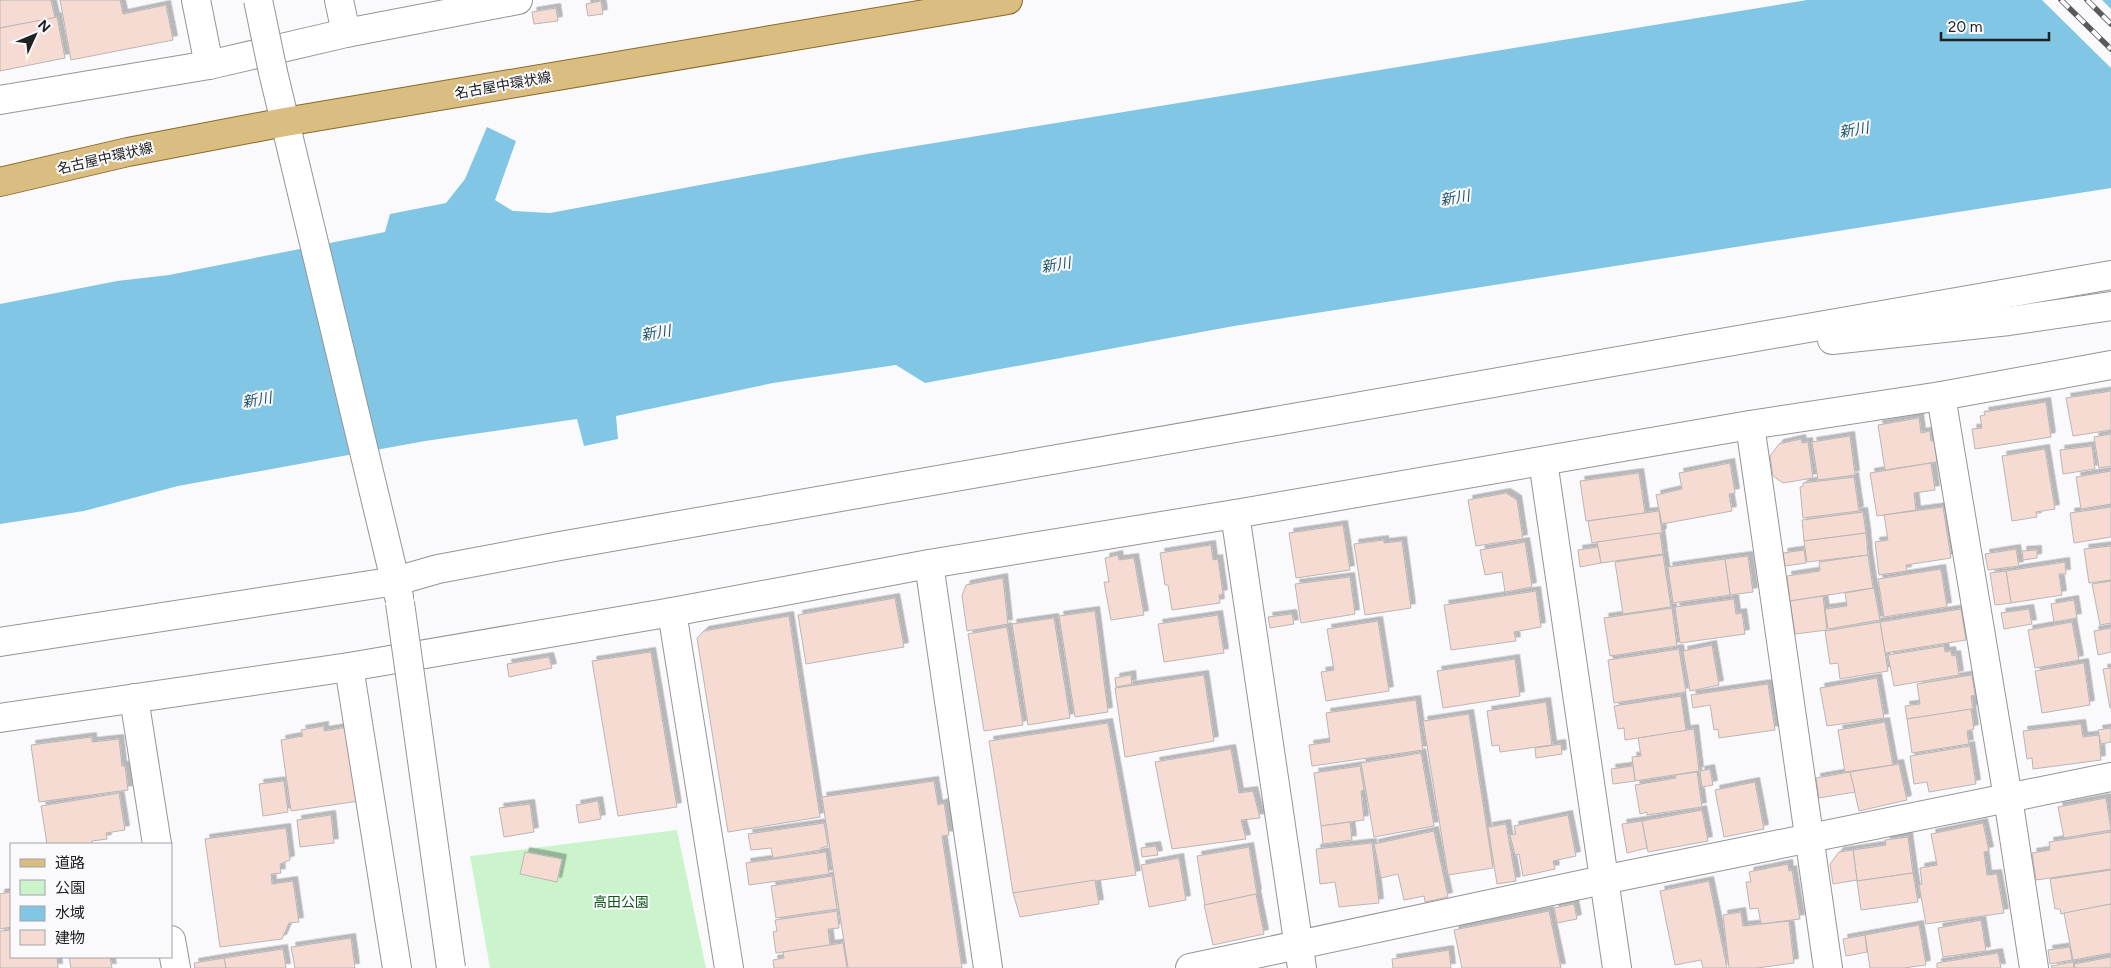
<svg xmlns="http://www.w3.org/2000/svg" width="2111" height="968" font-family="Figtree,'Noto Sans JP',sans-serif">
	<defs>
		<filter id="shadow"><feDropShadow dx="4.5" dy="-4.5" stdDeviation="0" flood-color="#0004"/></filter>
	</defs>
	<rect width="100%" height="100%" fill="#fafafd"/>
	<polygon fill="#cbf4cc" points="677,830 706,968 490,968 470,856"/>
	<polygon fill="#82c6e5" points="1807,0 2111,0 2111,188 1234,326 925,383 896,365 773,383 616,416 618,439 584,446 577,419 425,441 178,486 84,511 0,524 0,304 117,281 169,275 385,232 390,214 446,203 465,179 487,127 516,141 495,200 513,211 550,213 861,155"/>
	<polygon fill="#fafafd" points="2042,0 2102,0 2111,9 2111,68"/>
	<g fill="#f6dbd3" stroke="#b9b6b5" filter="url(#shadow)">
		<polygon points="0,0 51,0 55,18 0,28"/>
		<polygon points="60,0 120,0 123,14 166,5 173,40 71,60"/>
		<polygon points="601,1 603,14 588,16 586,4"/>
		<polygon points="556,8 558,21 534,24 532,12"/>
		<polygon points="57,17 65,58 0,71 0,28"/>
		<polygon points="2111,391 2111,430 2073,436 2066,398"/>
		<polygon points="2046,402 2051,437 1975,449 1972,429 1982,428 1980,416 1985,415 1984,412"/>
		<polygon points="1919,418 1921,433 1930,431 1931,441 1934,441 1937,462 1885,470 1878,425"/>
		<polygon points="2111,434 2111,466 2099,468 2094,437"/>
		<polygon points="1850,436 1855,475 1818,480 1812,442"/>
		<polygon points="1801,439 1802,443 1808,442 1813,478 1783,483 1773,476 1770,456 1779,444"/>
		<polygon points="2092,446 2095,469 2063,474 2060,450"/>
		<polygon points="2045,449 2055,509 2036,512 2037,517 2012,521 2002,456"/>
		<polygon points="1730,463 1735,493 1729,494 1732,511 1662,524 1656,495 1682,489 1679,473"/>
		<polygon points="1931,463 1935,490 1914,493 1916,510 1877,516 1870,473"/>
		<polygon points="2111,471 2111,504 2081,509 2076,477"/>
		<polygon points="1639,473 1645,513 1586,521 1580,481"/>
		<polygon points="1854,477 1859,511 1803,518 1800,487 1803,486 1803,483"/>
		<polygon points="1506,493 1517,500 1523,539 1476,546 1468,500"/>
		<polygon points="1943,507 1951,558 1906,565 1907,571 1879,575 1875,542 1888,540 1884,515"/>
		<polygon points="2111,507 2111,537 2074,543 2070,513"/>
		<polygon points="1659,511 1662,533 1592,543 1588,521"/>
		<polygon points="1863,512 1866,533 1804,541 1802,520"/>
		<polygon points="1343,525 1350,570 1296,578 1289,533"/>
		<polygon points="1660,533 1663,554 1601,563 1597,542"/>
		<polygon points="1866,533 1868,555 1807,562 1804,541"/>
		<polygon points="1384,540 1384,543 1402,541 1411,608 1365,615 1354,544"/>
		<polygon points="1525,542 1532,587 1505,592 1502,572 1485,575 1480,550"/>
		<polygon points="1211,545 1213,560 1218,559 1223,594 1219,595 1220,603 1172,610 1168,585 1165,585 1160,553"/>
		<polygon points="2111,546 2111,580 2089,583 2084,549"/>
		<polygon points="1598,547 1601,563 1580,567 1578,550"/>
		<polygon points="2016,549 2019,566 1988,570 1985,554"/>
		<polygon points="1804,550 1806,563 1785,566 1783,553"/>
		<polygon points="2037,550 2037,558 2023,560 2022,551"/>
		<polygon points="1118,555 1119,560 1134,558 1144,615 1111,620 1104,582 1109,582 1105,558"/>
		<polygon points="1663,555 1671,607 1623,614 1615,562"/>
		<polygon points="1868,555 1873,588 1790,601 1787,576 1820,571 1819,562"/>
		<polygon points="1748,556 1753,592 1730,595 1725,559"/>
		<polygon points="1725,559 1730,595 1673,603 1668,567"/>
		<polygon points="2065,562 2066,574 2059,574 2062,595 2011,603 2006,571"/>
		<polygon points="1941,569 1947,607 1884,617 1878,579"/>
		<polygon points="2006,571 2011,603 1995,605 1990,573"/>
		<polygon points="1350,577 1355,614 1301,623 1295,584"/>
		<polygon points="1003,578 1008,624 967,631 962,596 966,585"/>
		<polygon points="2111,581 2111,623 2100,625 2092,584"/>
		<polygon points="1874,588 1880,620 1828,629 1825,609 1847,606 1845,593"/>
		<polygon points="1536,591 1541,627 1514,632 1516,641 1451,650 1444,605"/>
		<polygon points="1823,596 1827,630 1795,634 1790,601"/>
		<polygon points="895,598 904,647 806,664 798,615"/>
		<polygon points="1734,599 1736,614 1742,613 1745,634 1680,643 1675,607"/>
		<polygon points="2074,600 2077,618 2054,622 2051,604"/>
		<polygon points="1672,608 1677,646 1610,656 1604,618"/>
		<polygon points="1961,609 1966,640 1885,653 1880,622"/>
		<polygon points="2029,609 2032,624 2004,629 2001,613"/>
		<polygon points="1095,611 1108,712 1075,717 1059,616"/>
		<polygon points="1292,614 1294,624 1270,628 1268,617"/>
		<polygon points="1218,615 1224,653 1164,662 1158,624"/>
		<polygon points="789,616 820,817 728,832 697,638 704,631"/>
		<polygon points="1054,618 1070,718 1028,725 1012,624"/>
		<polygon points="1378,621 1389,691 1326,701 1321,672 1334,670 1327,629"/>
		<polygon points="1880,622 1888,671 1840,679 1838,663 1830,664 1825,631"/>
		<polygon points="2072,622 2079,660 2035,668 2028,630"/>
		<polygon points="1007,627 1023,725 984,731 968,634"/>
		<polygon points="2111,628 2111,652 2098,655 2094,631"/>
		<polygon points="1712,645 1719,685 1690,691 1683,651"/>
		<polygon points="1944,646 1945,652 1951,651 1952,656 1956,655 1959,675 1894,686 1888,655"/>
		<polygon points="1679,649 1686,692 1614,703 1608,660"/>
		<polygon points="651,652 677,807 618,816 592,661"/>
		<polygon points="549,657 552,668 509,677 507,664"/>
		<polygon points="1515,659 1520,696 1443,708 1437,671"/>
		<polygon points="2084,663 2090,705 2042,713 2035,671"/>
		<polygon points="2111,668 2111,708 2110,708 2103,669"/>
		<polygon points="1131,675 1132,684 1116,687 1115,678"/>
		<polygon points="1204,675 1214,741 1125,757 1115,688"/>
		<polygon points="1972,675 1975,695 1971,696 1973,709 1907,719 1905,706 1920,704 1917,684"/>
		<polygon points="1877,678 1884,718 1827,726 1820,688"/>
		<polygon points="1768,684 1775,730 1719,738 1718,729 1714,730 1710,705 1693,708 1691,695"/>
		<polygon points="1681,696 1686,731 1625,740 1624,728 1618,729 1614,706"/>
		<polygon points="1416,700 1423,750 1312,766 1309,745 1330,742 1326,713"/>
		<polygon points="1546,702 1552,745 1500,752 1499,745 1492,746 1487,711"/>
		<polygon points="1971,709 1974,729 1967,731 1969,744 1912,753 1907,719"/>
		<polygon points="1469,714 1493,868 1448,875 1423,721"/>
		<polygon points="1885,722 1893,765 1845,772 1838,730"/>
		<polygon points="1108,723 1136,875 1013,893 989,741"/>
		<polygon points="2081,724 2083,737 2099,735 2101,760 2033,769 2032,758 2027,759 2023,731"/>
		<polygon points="324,726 324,731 348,727 359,801 291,811 281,740 303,736 301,730"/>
		<polygon points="2111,728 2111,742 2101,744 2098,730"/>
		<polygon points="1694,729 1699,771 1635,781 1632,757 1641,756 1638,738"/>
		<polygon points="92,737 92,742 119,739 122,766 125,766 128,790 39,802 31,745"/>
		<polygon points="1561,744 1562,754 1536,758 1535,748"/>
		<polygon points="1970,746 1976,784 1929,792 1927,782 1914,784 1910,756"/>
		<polygon points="1231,749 1239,793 1253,791 1260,818 1241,820 1246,839 1172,849 1155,762"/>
		<polygon points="1421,753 1434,826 1374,837 1361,763"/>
		<polygon points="1899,764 1907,800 1859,811 1850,772"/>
		<polygon points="1360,766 1364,790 1361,791 1364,820 1321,826 1314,773"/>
		<polygon points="1633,766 1635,781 1613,784 1611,769"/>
		<polygon points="1710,769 1713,785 1702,787 1700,771"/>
		<polygon points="1697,772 1702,807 1647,815 1647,812 1640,814 1635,785 1676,778 1675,775"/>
		<polygon points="1850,772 1855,792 1819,798 1816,778"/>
		<polygon points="284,781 288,812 263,816 259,784"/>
		<polygon points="934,781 938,805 944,803 949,835 942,836 962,968 848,968 822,797"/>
		<polygon points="1755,782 1764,829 1724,837 1715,790"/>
		<polygon points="119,793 125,830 106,833 107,839 92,841 92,844 47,844 41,806"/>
		<polygon points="2106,798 2111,830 2064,838 2058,807"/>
		<polygon points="598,801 601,819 579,823 576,805"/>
		<polygon points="530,804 534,832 504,837 499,808"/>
		<polygon points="1702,810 1708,841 1648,852 1642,821"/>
		<polygon points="331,815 334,843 300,847 297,820"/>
		<polygon points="1568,815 1576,856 1553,861 1555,869 1523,876 1519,854 1515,855 1510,835 1516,834 1514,826"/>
		<polygon points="1642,821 1647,848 1627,853 1622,824"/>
		<polygon points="1350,822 1352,840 1323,844 1321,826"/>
		<polygon points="824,823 828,846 821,848 821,850 773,858 771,848 751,850 748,834"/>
		<polygon points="1983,823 1989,851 1984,852 1987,875 1997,874 2004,913 1926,924 1919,885 1922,884 1920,868 1937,865 1931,834"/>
		<polygon points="1506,824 1516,881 1497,884 1488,827"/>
		<polygon points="286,828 290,860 280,864 281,873 271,874 272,884 293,881 299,922 289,923 282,939 220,947 205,839"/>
		<polygon points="1434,831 1448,897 1425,902 1424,896 1404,900 1398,874 1381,878 1374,844"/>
		<polygon points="2111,832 2111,869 2036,880 2032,853 2050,850 2049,842"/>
		<polygon points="1908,837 1913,873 1857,881 1853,850 1886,845 1885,840"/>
		<polygon points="1372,843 1379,903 1339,907 1335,882 1320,884 1316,849"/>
		<polygon points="1156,846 1158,855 1142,857 1141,848"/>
		<polygon points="1249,847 1257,894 1205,905 1197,856"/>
		<polygon points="1853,850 1857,880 1833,884 1830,864 1839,852"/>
		<polygon points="525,852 562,859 557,882 520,874"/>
		<polygon points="826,852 829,874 749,885 746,863"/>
		<polygon points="1179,858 1186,900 1149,907 1141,865"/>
		<polygon points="1788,864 1789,871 1792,870 1800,919 1761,924 1758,908 1750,909 1746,882 1751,882 1749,872"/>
		<polygon points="2111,870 2111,904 2061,914 2060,909 2055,909 2050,879"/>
		<polygon points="1913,873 1918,902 1861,910 1857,881"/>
		<polygon points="832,876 837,909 776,918 771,886"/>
		<polygon points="1095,880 1099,904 1020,917 1013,893"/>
		<polygon points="1709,881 1727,968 1703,968 1701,960 1675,965 1660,891"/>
		<polygon points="11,892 11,927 0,929 0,894"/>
		<polygon points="1256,894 1264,934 1213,945 1204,905"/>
		<polygon points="1574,904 1577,919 1557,923 1554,908"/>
		<polygon points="2111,904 2111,953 2073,960 2064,913"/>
		<polygon points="837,911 839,928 828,929 830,945 776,953 773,932 777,931 775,920"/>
		<polygon points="1549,911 1561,968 1462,968 1454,930"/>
		<polygon points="1741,912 1743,926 1789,921 1794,963 1757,968 1729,968 1723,915"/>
		<polygon points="1981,920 1986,951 1943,957 1938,928"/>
		<polygon points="1919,925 1926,965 1904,968 1870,968 1865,935"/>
		<polygon points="11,930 11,957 57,957 58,968 0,968 0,931"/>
		<polygon points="1865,935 1867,952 1846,956 1843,939"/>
		<polygon points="351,938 355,968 295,968 291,947"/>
		<polygon points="843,943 847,968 774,968 773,960 784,958 783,952"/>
		<polygon points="2070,947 2072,960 2050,964 2048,950"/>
		<polygon points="283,949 286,968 226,968 224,958"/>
		<polygon points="1449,950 1451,968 1393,968 1392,959"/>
		<polygon points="1998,953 2001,968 1937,968 1937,963"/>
		<polygon points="69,957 110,957 112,968 71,968"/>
		<polygon points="2111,957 2111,968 2075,968 2074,964"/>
		<polygon points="224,958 226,968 195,968 194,963"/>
		<polygon points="2073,962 2074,968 2052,968 2051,966"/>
	</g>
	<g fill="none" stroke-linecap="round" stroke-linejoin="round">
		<g stroke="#949597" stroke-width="30">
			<g id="minor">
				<polyline points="196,0 209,65"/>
				<polyline points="339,0 346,33"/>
				<polyline points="273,72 399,597"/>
				<polyline points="0,100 209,65 346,33 518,0"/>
				<polyline points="1832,340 2009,321 2111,306"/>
				<polyline points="1941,396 2008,798 2034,968"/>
				<polyline points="1750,425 1828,968"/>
				<polyline points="1543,461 1617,968"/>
				<polyline points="1235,514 1302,968"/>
				<polyline points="929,564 988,968"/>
				<polyline points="672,612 729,968"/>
				<polyline points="0,642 396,581 438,569 560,546 2111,275"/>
				<polyline points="349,667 397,968"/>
				<polyline points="134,698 157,844"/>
				<polyline points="0,718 349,667 672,612 929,564 1235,514 1750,425 1941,396 2111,365"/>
				<polyline points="171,940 176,968"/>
				<polyline points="1190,968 1603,880 2111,777"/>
			</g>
		</g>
		<g stroke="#896a28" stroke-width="30">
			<polyline id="major" points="0,182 128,152 285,122 1008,0"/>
		</g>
		<use href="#minor" stroke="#fff" stroke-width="28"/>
		<use href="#major" stroke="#dabd80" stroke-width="28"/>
		<g stroke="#595a5b" stroke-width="5.5">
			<g id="rail">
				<polyline points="2061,0 2111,49"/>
				<polyline points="2087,0 2111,24"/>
			</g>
		</g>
		<use href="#rail" stroke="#fafafd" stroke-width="4" stroke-dasharray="11" stroke-linecap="butt"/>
		<g stroke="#949597" stroke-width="30" stroke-linecap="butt">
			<g id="minor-bridge">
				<polyline points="258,0 273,72"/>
				<polyline points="400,603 451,968"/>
			</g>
		</g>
		<use href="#minor-bridge" stroke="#fff" stroke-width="28"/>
	</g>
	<g text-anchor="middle" stroke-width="4" stroke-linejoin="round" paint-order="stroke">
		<g font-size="14" fill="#202122" stroke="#fafafd">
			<text transform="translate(503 85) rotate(-10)" y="5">名古屋中環状線</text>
			<text transform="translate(105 158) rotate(-13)" y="5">名古屋中環状線</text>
		</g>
		<g font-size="14" fill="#12571f" stroke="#fafafd">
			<text x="621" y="907">高田公園</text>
		</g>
		<g font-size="15" font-style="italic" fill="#1e546a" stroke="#fafafd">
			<text transform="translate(1854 130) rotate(-10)" y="5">新川</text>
			<text transform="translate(1455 198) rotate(-10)" y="5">新川</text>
			<text transform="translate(1056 265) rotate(-10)" y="5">新川</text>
			<text transform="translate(656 333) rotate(-10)" y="5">新川</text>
			<text transform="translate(257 400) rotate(-10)" y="5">新川</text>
		</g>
	</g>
	<rect x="10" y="843" width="162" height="115" fill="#fafafd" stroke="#a3a3a5"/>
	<rect x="20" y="859" width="25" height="8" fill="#dabd80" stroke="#a3a3a5"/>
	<text x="55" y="868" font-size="15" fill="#202122">道路</text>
	<rect x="20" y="880" width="25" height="15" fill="#cbf4cc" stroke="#a3a3a5"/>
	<text x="55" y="893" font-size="15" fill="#202122">公園</text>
	<rect x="20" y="906" width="25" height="15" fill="#82c6e5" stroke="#a3a3a5"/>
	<text x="55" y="918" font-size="15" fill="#202122">水域</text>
	<rect x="20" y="930" width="25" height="15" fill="#f6dbd3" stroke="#a3a3a5"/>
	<text x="55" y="943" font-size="15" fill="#202122">建物</text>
	<g transform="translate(35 35) rotate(46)" stroke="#fafafd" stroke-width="4" paint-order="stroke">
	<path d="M0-4L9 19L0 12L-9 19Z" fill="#202122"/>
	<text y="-8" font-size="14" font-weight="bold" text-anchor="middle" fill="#202122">N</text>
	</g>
	<path d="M1941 32v8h108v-8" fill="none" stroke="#202122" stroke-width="2.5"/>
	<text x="1948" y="32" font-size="15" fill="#202122" stroke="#fafafd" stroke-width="4" paint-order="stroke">20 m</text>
</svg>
